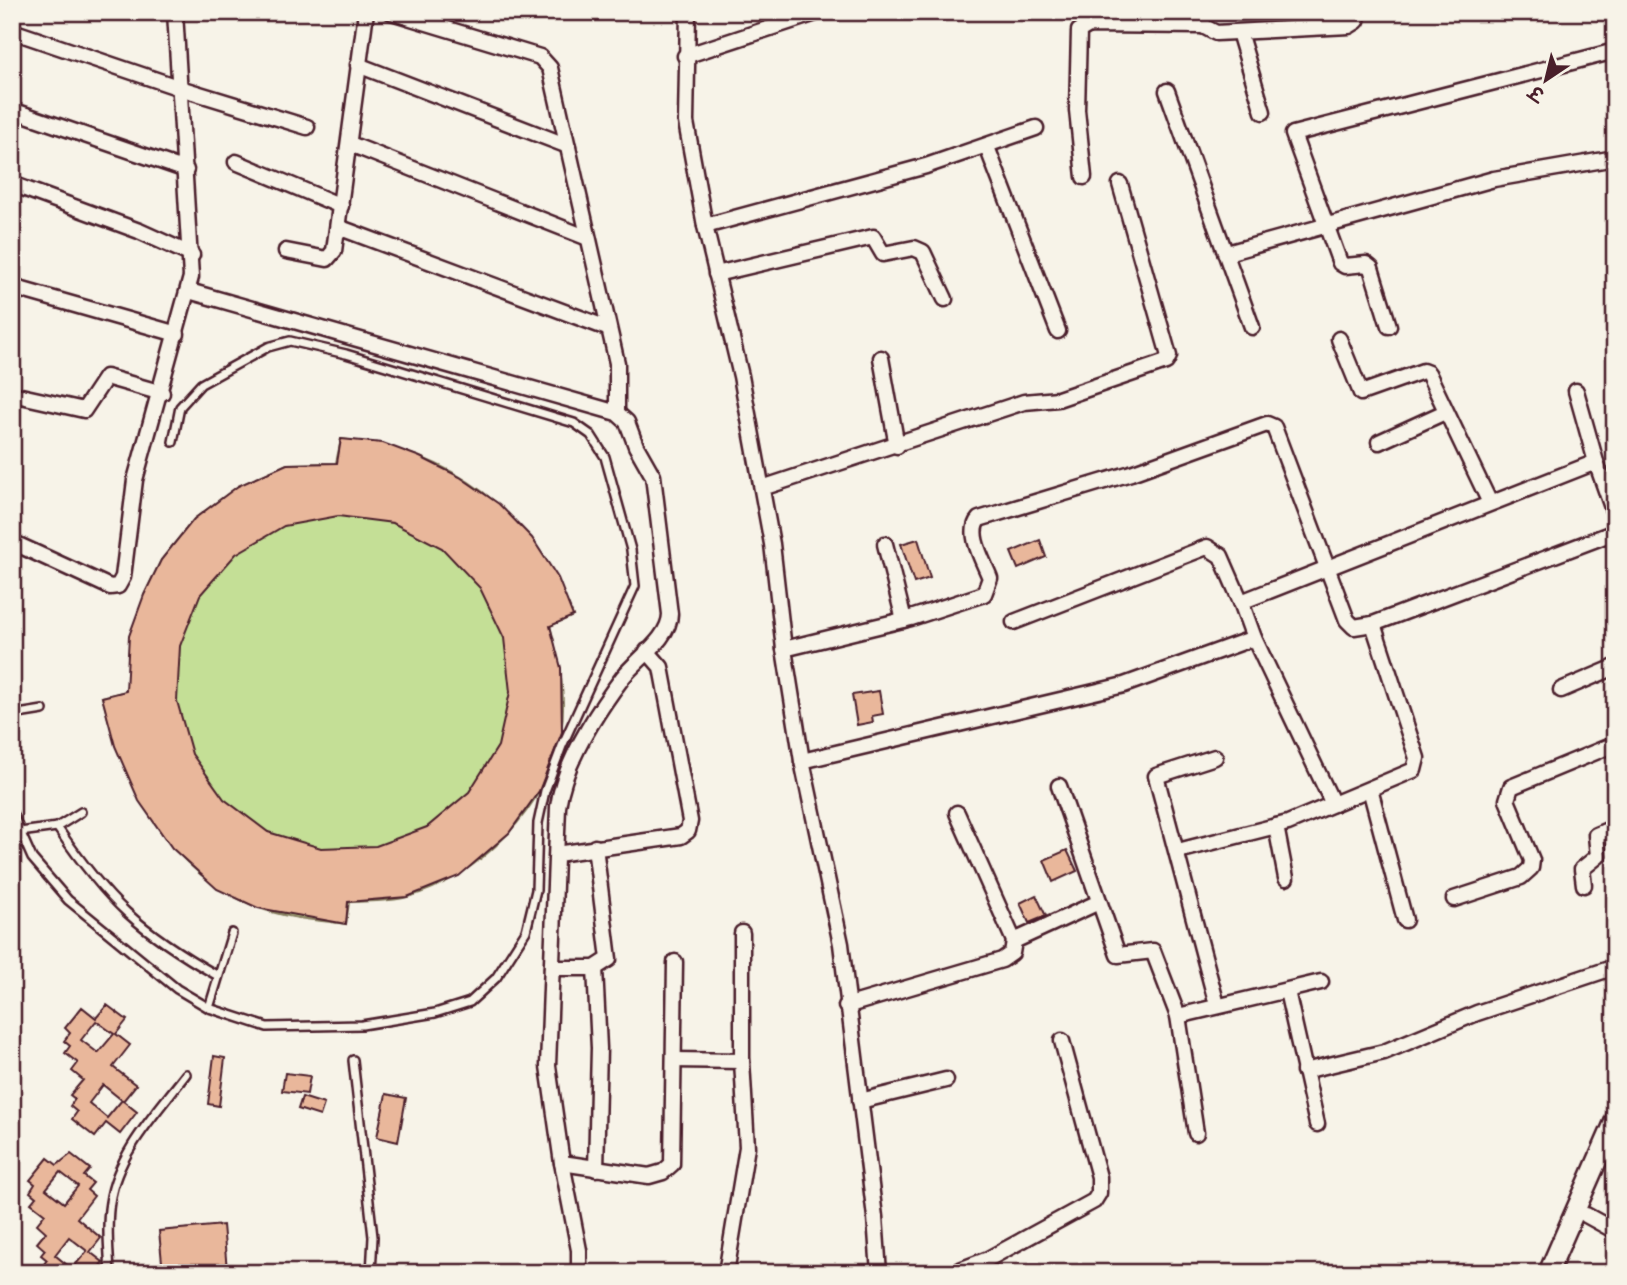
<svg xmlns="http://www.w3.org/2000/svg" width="1627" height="1285" font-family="Delius,'Playpen Sans Deva',sans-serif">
	<rect width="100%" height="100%" fill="#f7f3e8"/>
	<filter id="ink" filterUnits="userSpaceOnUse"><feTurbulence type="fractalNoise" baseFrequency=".0143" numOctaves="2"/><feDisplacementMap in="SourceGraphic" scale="14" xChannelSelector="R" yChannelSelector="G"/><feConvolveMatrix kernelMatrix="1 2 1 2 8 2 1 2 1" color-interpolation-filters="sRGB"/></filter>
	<g filter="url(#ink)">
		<path fill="#c4df96" stroke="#877f60" stroke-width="2" d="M341,439c112,11 191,73 232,177l-23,10c9,34 17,71 11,106 -12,74 -82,146 -154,165 -18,5 -40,4 -58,5l-3,22c-30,-4 -62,-6 -89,-17 -91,-35 -132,-122 -155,-210l24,-6 18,-96 17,-35 33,-41 44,-33 49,-22 49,-1z"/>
		<g fill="#e9b79b" stroke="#4a1f2b" stroke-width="2" fill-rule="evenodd">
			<path d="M341,439l42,4 37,14 40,20 39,27 33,34 26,40 15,38 -23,10 11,42 1,64 -23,59 -30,42 -50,43 -52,21 -59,5 -2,22 -88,-16 -41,-19 -45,-41 -33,-47 -24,-55 -13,-49 24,-6 3,-55 15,-41 17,-35 33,-41 44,-33 49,-22 50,-1zM338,516l55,7 49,25 38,40 24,50 6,54 -12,54 -29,46 -42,35 -51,19 -55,2 -53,-16 -44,-33 -32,-45 -15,-53 3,-55 20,-51 36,-41 48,-28z"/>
			<polygon points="918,539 930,578 914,583 901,544"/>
			<polygon points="1040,540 1046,557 1018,569 1011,552"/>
			<polygon points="879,691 883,714 872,716 873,722 857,725 852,695"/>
			<polygon points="1067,850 1077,871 1053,882 1044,860"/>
			<polygon points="1036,895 1046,916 1029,923 1020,903"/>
			<path d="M107,1005l20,15 -11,14 14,11 -17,22 23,18 -13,16 -20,-16 -14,18 18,15 15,-18 15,12 -17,22 -14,-11 -11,14 -23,-18 5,-7 -7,-6 5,-7 -5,-4 13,-15 -11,-9 6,-8 -13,-10 5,-7 -6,-5 6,-8 -5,-5 17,-21 14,11zM96,1021l18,13 -16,19 -17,-13z"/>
			<polygon points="214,1056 225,1058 219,1106 208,1104"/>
			<polygon points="285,1073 310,1076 307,1094 282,1091"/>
			<polygon points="386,1094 406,1098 398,1142 377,1137"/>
			<polygon points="302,1097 324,1104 320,1116 298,1109"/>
			<path d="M71,1154l19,15 -6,7 9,7 -6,7 7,6 -17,22 24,20 -11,14 13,10 -9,11h-57l10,-13 -6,-5 4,-5 -8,-7 9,-11 -9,-8 8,-10 -14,-11 5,-6 -6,-5 5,-8 -5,-4 18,-22 9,7zM60,1172l18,14 -14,17 -18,-14zM69,1237l18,14 -15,18 -17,-14z"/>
			<polygon points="223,1225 227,1270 163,1273 159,1231"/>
		</g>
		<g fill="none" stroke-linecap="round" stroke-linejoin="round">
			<g stroke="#4a1f2b" stroke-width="12">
				<g id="service">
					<polyline points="12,715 43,710"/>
					<polyline points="12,813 32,858 68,900 177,989 209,1008 267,1027 362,1025 435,1013 470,1002 496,978 526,931 536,890 538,823 545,791 562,746 635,586 631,550 605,457 591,435 574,423 346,354 290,341 268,347 201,384 180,407 173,442"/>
					<path d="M57,827c51,75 82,104 161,149"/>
					<polyline points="20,832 57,827 81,812"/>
					<polyline points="209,1008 232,933"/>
					<polyline points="353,1060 373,1237 371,1273"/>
					<path d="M110,1273c-1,-23 -4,-47 0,-71 7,-49 47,-90 76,-128"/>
				</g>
			</g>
			<g stroke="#4a1f2b" stroke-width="19">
				<g id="minor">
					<polyline points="391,12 540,57 550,68 617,363 617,413"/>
					<polyline points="688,12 686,122 705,226 741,376 772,544 784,649 802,761 841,944 875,1217 879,1273"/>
					<polyline points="1202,12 1203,26 1216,33 1349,26 1357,21 1359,12"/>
					<polyline points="12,31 180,88 307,127"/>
					<polyline points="1239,32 1263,112"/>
					<polyline points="685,56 819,12"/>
					<polyline points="358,65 568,146"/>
					<polyline points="1167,91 1252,327"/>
					<polyline points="12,110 186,170"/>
					<polyline points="350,144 588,238"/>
					<polyline points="987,147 1058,331"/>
					<polyline points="236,162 341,206"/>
					<polyline points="1084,177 1077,110 1079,31 1089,25 1203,26"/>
					<polyline points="12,184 139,231 192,255"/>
					<polyline points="705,226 926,166 1036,128"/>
					<polyline points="338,227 607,328"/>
					<polyline points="286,251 327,259 334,251 366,12"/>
					<polyline points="1227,253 1494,179 1615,158"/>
					<polyline points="716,274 873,237 883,254 914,248 923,252 945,299"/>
					<polyline points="12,287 177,334"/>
					<path d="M189,291l428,122 10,9 9,24 17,30 17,138c0,24 -33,45 -47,63 -27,36 -59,85 -65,130l-10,259 14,97 17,87v23"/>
					<polyline points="1389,326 1371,268 1366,264 1345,266 1340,263 1293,134 1615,51"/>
					<polyline points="1339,339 1361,393 1423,371 1428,373 1490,503"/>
					<polyline points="881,358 897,446"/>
					<polyline points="1576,391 1596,462"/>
					<polyline points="12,394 84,410 106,377 162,393"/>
					<polyline points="1379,442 1445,412"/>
					<polyline points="762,488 1024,402 1058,399 1166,362 1169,356 1120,184"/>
					<polyline points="12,542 110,587 118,586 123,577 135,480 191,277 175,12"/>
					<polyline points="885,544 904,620"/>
					<polyline points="1014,622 1207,547 1221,556 1241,602"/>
					<path d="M784,649l127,-31 73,-24 6,-16c-6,-16 -24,-45 -11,-59l152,-46 136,-49 7,3 73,193 7,7 19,-3 242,-92"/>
					<polyline points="1561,690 1615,667"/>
					<polyline points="1215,757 1156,776 1217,1005"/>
					<polyline points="802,761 1124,685 1254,638"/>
					<polyline points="1059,786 1118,955 1153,951 1178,1016 1196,1133"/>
					<polyline points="1370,789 1405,920"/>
					<polyline points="1333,804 1254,638 1241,602 1596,462 1615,516"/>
					<polyline points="1276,826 1286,878"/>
					<polyline points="1178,851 1288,823 1414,770 1417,758 1373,624"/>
					<polyline points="557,854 681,836 688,831 690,821 661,667 647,651"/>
					<polyline points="1584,885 1582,869 1598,856 1596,835 1615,827"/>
					<polyline points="1454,899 1521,877 1531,868 1532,860 1507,800 1511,787 1615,744"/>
					<polyline points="1014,941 1099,902"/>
					<polyline points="552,968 595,968 609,959 595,847"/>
					<polyline points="595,968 599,1048 596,1169"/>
					<polyline points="1287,991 1317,1124"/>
					<polyline points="846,1006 1002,960 1012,953 1014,941 957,813"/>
					<polyline points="1178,1016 1321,982"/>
					<polyline points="674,1060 742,1061"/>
					<polyline points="1304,1071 1384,1052 1477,1013 1615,967"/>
					<polyline points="860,1101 946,1080"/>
					<polyline points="562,1163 649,1176 663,1172 672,1164 675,962"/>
					<polyline points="1586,1215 1615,1231"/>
					<polyline points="726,1273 747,1147 742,1061 742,933"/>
					<polyline points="952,1273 988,1259 1094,1201 1099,1193 1099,1177 1062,1041"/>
				</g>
			</g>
			<g stroke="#4a1f2b" stroke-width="23">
				<polyline id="tertiary" points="1548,1273 1615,1120"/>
			</g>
			<use href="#service" stroke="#f7f3e8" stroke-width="7"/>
			<use href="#minor" stroke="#f7f3e8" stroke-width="14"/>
			<use href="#tertiary" stroke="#f7f3e8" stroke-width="18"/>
		</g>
	</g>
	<rect width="1627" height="1285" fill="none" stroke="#f7f3e8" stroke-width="42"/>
	<rect x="21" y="21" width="1585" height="1243" fill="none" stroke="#4a1f2b" stroke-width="2.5" filter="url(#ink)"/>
	<g transform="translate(1546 80) rotate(215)" stroke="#f7f3e8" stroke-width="5" paint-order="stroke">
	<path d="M0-5L12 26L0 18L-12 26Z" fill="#4a1f2b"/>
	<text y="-10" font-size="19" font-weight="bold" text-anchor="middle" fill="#4a1f2b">उ</text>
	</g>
</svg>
